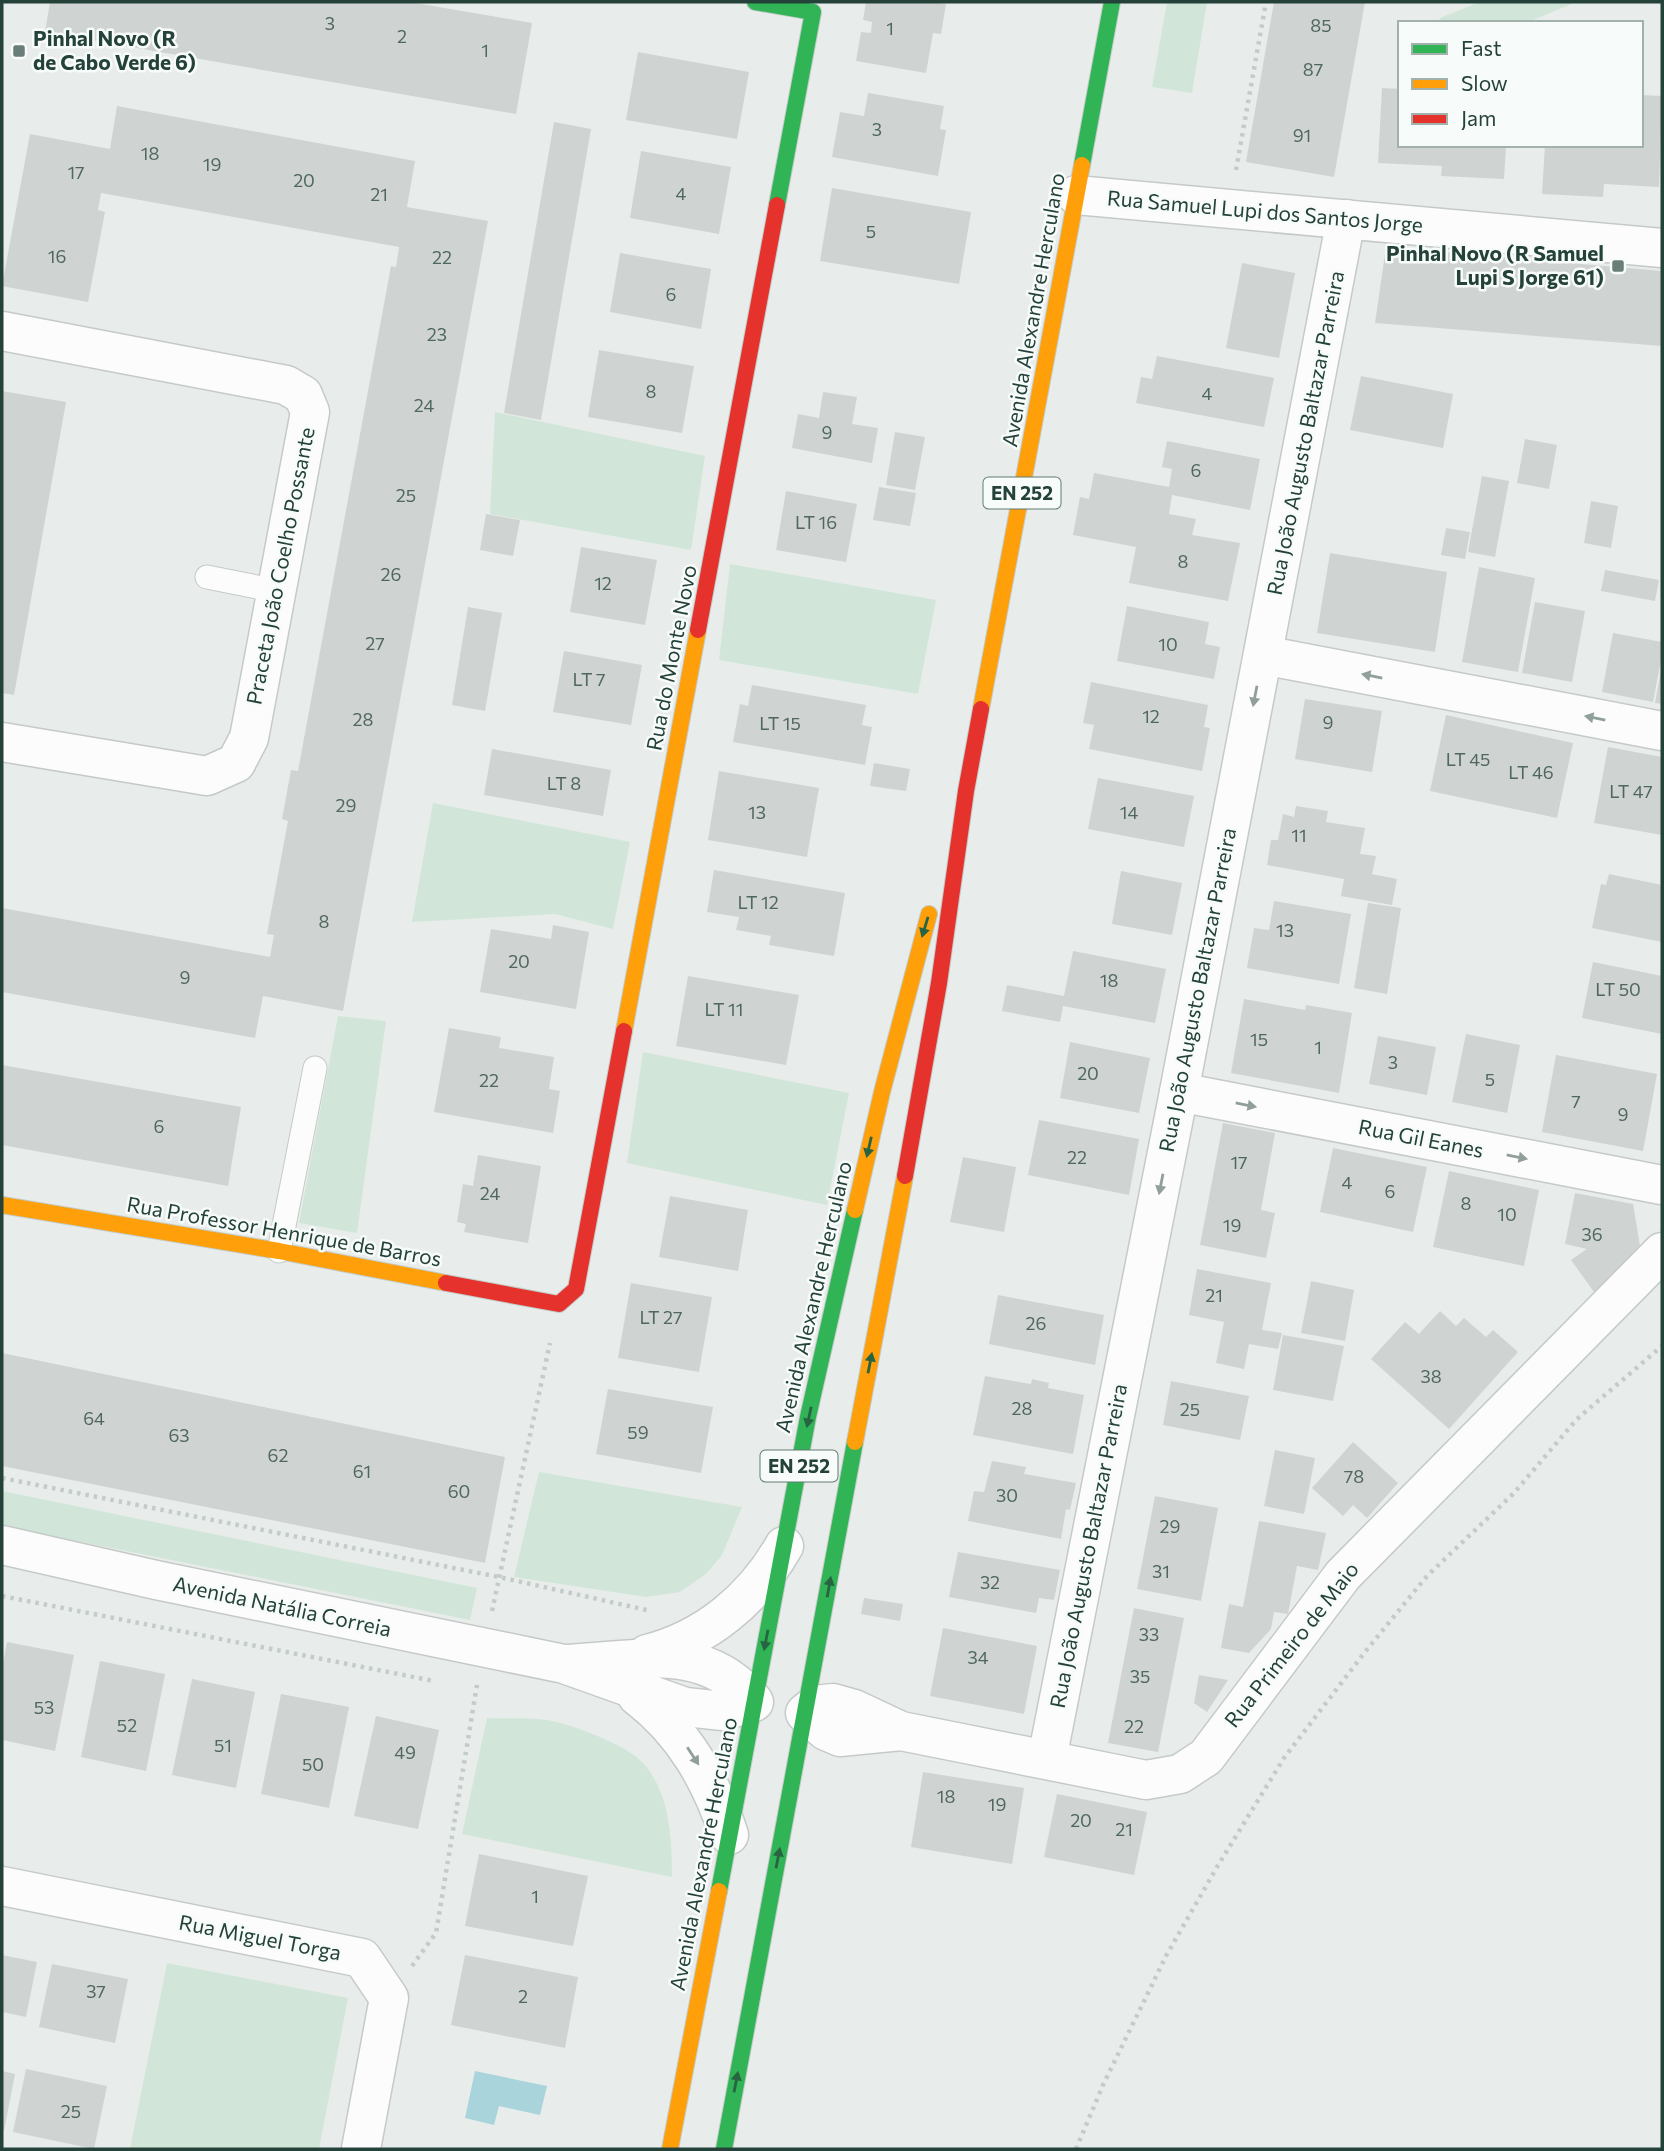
<svg xmlns="http://www.w3.org/2000/svg" width="1664" height="2151" font-family="Commissioner,sans-serif">
	<rect width="100%" height="100%" fill="#e8edeb"/>
	<g fill="#d1e6d8">
		<polygon points="1167,2 1207,2 1192,93 1152,87"/>
		<polygon points="1480,2 1576,2 1526,23 1439,23 1440,18"/>
		<polygon points="495,412 705,456 691,550 490,514"/>
		<polygon points="730,564 936,600 918,694 719,660"/>
		<polygon points="433,803 630,842 613,929 555,914 412,922"/>
		<polygon points="338,1016 386,1021 357,1233 299,1223"/>
		<polygon points="643,1052 849,1093 827,1205 627,1163"/>
		<polygon points="539,1472 742,1507 722,1555 706,1574 680,1592 646,1597 514,1577"/>
		<polygon points="2,1491 477,1588 470,1620 2,1526"/>
		<path d="M487,1718c22,1 49,-1 70,4 23,6 72,24 87,42 26,30 28,75 28,113l-210,-43z"/>
		<polygon points="167,1963 348,1998 319,2149 130,2149"/>
	</g>
	<polygon fill="#a9d4db" points="475,2071 547,2086 540,2115 499,2106 494,2125 465,2118"/>
	<g fill="#cfd4d2">
		<polygon points="50,2 410,2 532,23 516,114 45,32"/>
		<polygon points="866,2 931,2 946,4 941,34 933,33 926,73 856,61 861,32 871,33 872,22 863,20"/>
		<polygon points="1274,2 1365,2 1334,177 1246,162"/>
		<polygon points="638,52 749,72 737,139 626,120"/>
		<polygon points="1382,88 1400,89 1400,145 1506,145 1504,179 1441,176 1442,166 1378,163"/>
		<polygon points="868,93 944,106 940,129 946,130 938,176 832,157 840,112 864,116"/>
		<polygon points="1641,95 1662,96 1659,187 1604,184 1603,197 1542,194 1545,145 1641,145"/>
		<polygon points="117,106 415,161 407,207 488,221 343,1011 263,996 255,1038 2,992 2,908 270,957 274,935 267,934 288,821 282,819 291,770 298,771 391,266 396,267 399,247 101,193 98,210 105,212 88,302 2,286 30,134 110,149"/>
		<polygon points="554,122 591,129 541,420 504,413"/>
		<polygon points="641,151 731,167 719,234 630,218"/>
		<polygon points="832,188 971,212 959,284 820,261"/>
		<polygon points="1386,247 1662,271 1662,346 1375,323"/>
		<polygon points="620,253 711,269 701,329 610,312"/>
		<polygon points="1242,263 1295,273 1279,358 1226,348"/>
		<polygon points="599,350 694,366 682,433 588,417"/>
		<polygon points="1157,356 1274,378 1264,427 1136,403 1141,377 1152,379"/>
		<polygon points="1361,376 1453,394 1443,448 1350,430"/>
		<polygon points="2,391 66,402 14,695 2,693"/>
		<polygon points="823,392 857,397 852,424 878,428 872,463 792,448 798,414 819,418"/>
		<polygon points="895,432 925,437 915,490 886,485"/>
		<polygon points="1525,439 1557,445 1549,489 1517,483"/>
		<polygon points="1167,441 1260,459 1250,510 1172,495 1169,514 1196,519 1192,535 1240,543 1228,601 1129,583 1136,547 1073,535 1080,497 1089,499 1094,473 1169,487 1172,469 1162,467"/>
		<polygon points="1482,476 1509,481 1495,557 1468,552"/>
		<polygon points="879,487 916,493 910,526 873,520"/>
		<polygon points="786,491 857,504 846,562 776,550"/>
		<polygon points="1591,501 1618,506 1611,548 1584,543"/>
		<polygon points="486,514 520,520 513,556 480,550"/>
		<polygon points="1446,528 1470,532 1465,559 1441,555"/>
		<polygon points="581,547 657,560 645,625 570,612"/>
		<polygon points="1330,553 1447,572 1435,652 1317,633"/>
		<polygon points="1479,567 1535,578 1518,672 1462,662"/>
		<polygon points="1605,570 1659,580 1655,601 1601,591"/>
		<polygon points="1535,602 1585,611 1572,682 1522,673"/>
		<polygon points="1127,606 1209,622 1205,644 1220,647 1214,679 1117,661"/>
		<polygon points="468,607 502,613 485,711 452,705"/>
		<polygon points="1613,633 1662,642 1662,655 1653,702 1602,692"/>
		<polygon points="564,651 642,665 631,725 553,712"/>
		<polygon points="1661,670 1662,670 1662,704 1655,703"/>
		<polygon points="1091,682 1208,705 1204,727 1210,728 1202,771 1089,749 1094,725 1083,723"/>
		<polygon points="752,685 866,705 862,725 872,727 865,765 733,742 740,704 748,706"/>
		<polygon points="1305,699 1382,711 1372,772 1295,759"/>
		<polygon points="1446,715 1573,743 1557,818 1430,791"/>
		<polygon points="1608,747 1662,757 1662,835 1594,823"/>
		<polygon points="492,749 611,770 603,816 484,795"/>
		<polygon points="874,763 910,769 906,791 870,786"/>
		<polygon points="719,771 819,788 807,857 708,840"/>
		<polygon points="1098,778 1194,796 1184,847 1088,829"/>
		<polygon points="1296,806 1328,811 1326,822 1365,828 1360,854 1376,856 1372,874 1397,879 1392,905 1341,896 1344,879 1267,865 1271,840 1278,840 1283,814 1294,817"/>
		<polygon points="714,870 845,893 834,956 769,945 771,936 736,930 739,917 707,912"/>
		<polygon points="1121,871 1182,883 1172,935 1112,924"/>
		<polygon points="1609,874 1662,885 1662,942 1592,928 1601,884 1606,885"/>
		<polygon points="1274,901 1351,914 1339,984 1247,968 1254,928 1269,930"/>
		<polygon points="1368,903 1401,908 1387,994 1354,988"/>
		<polygon points="553,925 589,932 576,1009 480,992 491,929 551,939"/>
		<polygon points="1073,951 1166,969 1155,1023 1063,1006 1060,1022 1002,1011 1007,985 1064,996"/>
		<polygon points="1593,962 1662,976 1662,1034 1582,1018"/>
		<polygon points="688,976 799,995 786,1065 676,1046"/>
		<polygon points="1244,999 1305,1010 1306,1005 1352,1013 1339,1093 1231,1073"/>
		<polygon points="449,1028 501,1037 499,1048 554,1057 549,1089 560,1091 553,1133 434,1112"/>
		<polygon points="1466,1034 1520,1045 1507,1113 1452,1102"/>
		<polygon points="1378,1036 1436,1047 1427,1095 1369,1084"/>
		<polygon points="1070,1042 1150,1058 1139,1113 1060,1098"/>
		<polygon points="1556,1055 1657,1074 1643,1151 1542,1132"/>
		<polygon points="2,1065 241,1107 228,1186 2,1145"/>
		<polygon points="1039,1120 1139,1139 1129,1195 1028,1175"/>
		<polygon points="1223,1123 1275,1133 1261,1210 1275,1213 1266,1258 1200,1245"/>
		<polygon points="1333,1148 1427,1167 1413,1232 1320,1212"/>
		<polygon points="478,1155 541,1166 528,1243 464,1232 466,1224 457,1222 463,1184 473,1186"/>
		<polygon points="963,1157 1016,1167 1004,1232 950,1222"/>
		<polygon points="1449,1171 1539,1190 1524,1266 1433,1247"/>
		<polygon points="1575,1193 1633,1204 1642,1258 1594,1292 1571,1260 1587,1249 1565,1244"/>
		<polygon points="670,1196 748,1210 738,1271 659,1257"/>
		<polygon points="1197,1269 1271,1283 1262,1330 1282,1333 1278,1349 1249,1344 1244,1369 1216,1363 1224,1322 1189,1315"/>
		<polygon points="1311,1281 1354,1290 1345,1341 1301,1333"/>
		<polygon points="631,1283 712,1297 699,1372 618,1358"/>
		<polygon points="998,1295 1104,1315 1095,1365 989,1344"/>
		<polygon points="1440,1311 1456,1326 1464,1318 1486,1337 1493,1330 1518,1352 1449,1429 1371,1359 1405,1322 1419,1334"/>
		<polygon points="1283,1335 1344,1346 1333,1401 1273,1390"/>
		<polygon points="2,1353 505,1457 485,1563 2,1466"/>
		<polygon points="985,1376 1031,1384 1032,1379 1049,1383 1048,1388 1084,1395 1073,1454 973,1435"/>
		<polygon points="1171,1381 1249,1396 1240,1440 1163,1425"/>
		<polygon points="608,1389 713,1407 701,1473 596,1454"/>
		<polygon points="1353,1442 1398,1483 1367,1518 1353,1505 1343,1516 1312,1488"/>
		<polygon points="1275,1450 1315,1458 1304,1514 1264,1506"/>
		<polygon points="992,1461 1026,1467 1024,1474 1076,1483 1070,1510 1066,1509 1061,1539 968,1521 974,1491 984,1492"/>
		<polygon points="1155,1496 1218,1508 1201,1601 1137,1589"/>
		<polygon points="1259,1521 1326,1533 1318,1570 1297,1566 1288,1614 1274,1612 1271,1629 1249,1653 1221,1648 1229,1604 1243,1607"/>
		<polygon points="958,1552 1060,1570 1054,1600 1039,1598 1036,1613 949,1597"/>
		<polygon points="864,1598 903,1604 900,1621 861,1614"/>
		<polygon points="1134,1608 1184,1618 1158,1752 1108,1743"/>
		<polygon points="943,1628 1037,1646 1024,1714 930,1696"/>
		<polygon points="7,1642 74,1655 55,1751 2,1740 2,1669"/>
		<polygon points="100,1661 165,1674 146,1771 81,1757"/>
		<polygon points="1199,1675 1228,1680 1207,1712 1194,1703"/>
		<polygon points="192,1679 255,1692 236,1788 172,1775"/>
		<polygon points="281,1694 349,1707 329,1808 261,1794"/>
		<polygon points="376,1716 439,1730 418,1829 354,1816"/>
		<polygon points="923,1772 1024,1788 1012,1864 911,1847"/>
		<polygon points="1057,1794 1147,1812 1134,1875 1044,1857"/>
		<polygon points="479,1854 588,1876 573,1946 465,1926"/>
		<polygon points="2,1955 37,1962 26,2017 2,2012"/>
		<polygon points="465,1955 578,1977 565,2048 451,2025"/>
		<polygon points="52,1964 128,1979 115,2043 39,2027"/>
		<polygon points="26,2069 107,2086 94,2149 13,2132"/>
		<polygon points="2,2071 15,2074 4,2131 2,2130"/>
	</g>
	<g fill="none" stroke-linecap="round" stroke-linejoin="round">
		<g stroke="#c5cac8" stroke-width="25">
			<g id="lane">
				<polyline points="207,577 277,591"/>
				<polyline points="279,1251 315,1068"/>
			</g>
		</g>
		<g stroke="#c5cac8" stroke-width="41">
			<g id="street">
				<polyline points="1076,195 1662,248"/>
				<polyline points="2,331 286,385 303,395 310,412 249,738 236,763 207,776 2,742"/>
				<polyline points="1263,655 1662,731"/>
				<polyline points="1179,1092 1662,1185"/>
				<path d="M2,1545l154,35 408,84 121,43 38,4 31,-9c-49,-63 -123,-40 -190,-38"/>
				<path d="M647,1654c59,-15 107,-55 137,-108"/>
				<path d="M637,1696c47,36 74,84 92,139"/>
				<polyline points="901,1731 840,1737 826,1731 805,1713 815,1705 833,1703 854,1709 901,1731 1146,1780 1180,1774 1206,1757 1343,1575 1662,1252"/>
				<polyline points="1047,1759 1179,1092 1346,219"/>
				<polyline points="2,1886 362,1958 389,1998 361,2149"/>
			</g>
		</g>
		<g stroke="#c3cbc8" stroke-width="18">
			<g id="fast">
				<polyline points="755,2 813,12 777,205"/>
				<polyline points="1082,165 1112,2"/>
				<polyline points="719,1891 808,1417 855,1210"/>
				<polyline points="724,2149 855,1442"/>
			</g>
		</g>
		<g stroke="#c3cbc8" stroke-width="18">
			<g id="slow">
				<polyline points="981,709 1082,165"/>
				<polyline points="624,1031 698,630"/>
				<polyline points="2,1205 279,1251 446,1283"/>
				<polyline points="855,1210 882,1092 929,914"/>
				<polyline points="855,1442 905,1176"/>
				<polyline points="670,2149 719,1891"/>
			</g>
		</g>
		<g stroke="#c3cbc8" stroke-width="18">
			<g id="jam">
				<polyline points="698,630 777,205"/>
				<polyline points="905,1176 939,983 966,791 981,709"/>
				<polyline points="446,1283 559,1304 576,1289 624,1031"/>
			</g>
		</g>
		<g stroke="#c3ccca" stroke-width="4.5" stroke-dasharray="3.5 5" stroke-linecap="butt">
			<polyline points="1236,170 1266,2"/>
			<polyline points="2,1478 499,1577 651,1611"/>
			<polyline points="2,1596 434,1681"/>
			<polyline points="492,1611 550,1343"/>
			<polyline points="412,1966 436,1933 477,1685"/>
			<polyline points="1076,2149 1103,2085 1166,1956 1217,1867 1284,1758 1365,1652 1427,1576 1514,1493 1577,1419 1662,1346"/>
		</g>
		<use href="#lane" stroke="#fcfcfc" stroke-width="23"/>
		<use href="#street" stroke="#fcfcfc" stroke-width="38"/>
		<use href="#fast" stroke="#30b455" stroke-width="16"/>
		<use href="#slow" stroke="#ff9f0a" stroke-width="16"/>
		<use href="#jam" stroke="#e5322d" stroke-width="16"/>
	</g>
	<defs><path id="oneway-solid" d="M-6-.8H1V-3.2L6.5 0L1 3.2V.8H-6Z" transform="scale(1.75)"/></defs>
	<g fill="#909f9b">
		<use href="#oneway-solid" transform="translate(1372 676) rotate(-169)"/>
		<use href="#oneway-solid" transform="translate(1255 696) rotate(101)"/>
		<use href="#oneway-solid" transform="translate(1595 718) rotate(-169)"/>
		<use href="#oneway-solid" transform="translate(1246 1105) rotate(11)"/>
		<use href="#oneway-solid" transform="translate(1517 1157) rotate(11)"/>
		<use href="#oneway-solid" transform="translate(1161 1184) rotate(101)"/>
		<use href="#oneway-solid" transform="translate(693 1756) rotate(57)"/>
	</g>
	<g fill="#286442">
		<use href="#oneway-solid" transform="translate(925 927) rotate(107)"/>
		<use href="#oneway-solid" transform="translate(869 1147) rotate(103)"/>
		<use href="#oneway-solid" transform="translate(870 1363) rotate(-79)"/>
		<use href="#oneway-solid" transform="translate(809 1417) rotate(102)"/>
		<use href="#oneway-solid" transform="translate(829 1587) rotate(-80)"/>
		<use href="#oneway-solid" transform="translate(766 1640) rotate(101)"/>
		<use href="#oneway-solid" transform="translate(778 1858) rotate(-79)"/>
		<use href="#oneway-solid" transform="translate(736 2082) rotate(-79)"/>
	</g>
	<g fill="#697e78" stroke="#f7fbf9" stroke-width="2.5">
		<rect x="12" y="44" width="14" height="14" rx="3.5"/>
		<rect x="1611" y="259" width="14" height="14" rx="3.5"/>
	</g>
	<g text-anchor="middle" stroke-width="5" stroke-linejoin="round" paint-order="stroke">
		<g font-size="18" fill="#506761">
			<text x="330" y="30">3</text>
			<text x="1321" y="32">85</text>
			<text x="890" y="35">1</text>
			<text x="402" y="43">2</text>
			<text x="485" y="57">1</text>
			<text x="1313" y="76">87</text>
			<text x="877" y="136">3</text>
			<text x="1302" y="142">91</text>
			<text x="150" y="160">18</text>
			<text x="212" y="171">19</text>
			<text x="76" y="179">17</text>
			<text x="304" y="187">20</text>
			<text x="681" y="200">4</text>
			<text x="379" y="201">21</text>
			<text x="871" y="238">5</text>
			<text x="57" y="263">16</text>
			<text x="442" y="264">22</text>
			<text x="671" y="301">6</text>
			<text x="437" y="341">23</text>
			<text x="651" y="398">8</text>
			<text x="1207" y="400">4</text>
			<text x="424" y="412">24</text>
			<text x="827" y="439">9</text>
			<text x="1196" y="477">6</text>
			<text x="406" y="502">25</text>
			<text x="816" y="529">LT 16</text>
			<text x="1183" y="568">8</text>
			<text x="391" y="581">26</text>
			<text x="603" y="590">12</text>
			<text x="375" y="650">27</text>
			<text x="1168" y="651">10</text>
			<text x="589" y="686">LT 7</text>
			<text x="1151" y="723">12</text>
			<text x="363" y="726">28</text>
			<text x="1328" y="729">9</text>
			<text x="780" y="730">LT 15</text>
			<text x="1468" y="766">LT 45</text>
			<text x="1531" y="779">LT 46</text>
			<text x="564" y="790">LT 8</text>
			<text x="1631" y="798">LT 47</text>
			<text x="346" y="812">29</text>
			<text x="757" y="819">13</text>
			<text x="1129" y="819">14</text>
			<text x="1299" y="842">11</text>
			<text x="758" y="909">LT 12</text>
			<text x="324" y="928">8</text>
			<text x="1285" y="937">13</text>
			<text x="519" y="968">20</text>
			<text x="185" y="984">9</text>
			<text x="1109" y="987">18</text>
			<text x="1618" y="996">LT 50</text>
			<text x="724" y="1016">LT 11</text>
			<text x="1259" y="1046">15</text>
			<text x="1318" y="1054">1</text>
			<text x="1393" y="1069">3</text>
			<text x="1088" y="1080">20</text>
			<text x="1490" y="1086">5</text>
			<text x="489" y="1087">22</text>
			<text x="1576" y="1108">7</text>
			<text x="1623" y="1121">9</text>
			<text x="159" y="1133">6</text>
			<text x="1077" y="1164">22</text>
			<text x="1239" y="1169">17</text>
			<text x="1347" y="1189">4</text>
			<text x="1390" y="1198">6</text>
			<text x="490" y="1200">24</text>
			<text x="1466" y="1210">8</text>
			<text x="1507" y="1221">10</text>
			<text x="1232" y="1232">19</text>
			<text x="1592" y="1241">36</text>
			<text x="1214" y="1302">21</text>
			<text x="661" y="1324">LT 27</text>
			<text x="1036" y="1330">26</text>
			<text x="1431" y="1383">38</text>
			<text x="1022" y="1415">28</text>
			<text x="1190" y="1416">25</text>
			<text x="94" y="1425">64</text>
			<text x="638" y="1439">59</text>
			<text x="179" y="1442">63</text>
			<text x="278" y="1462">62</text>
			<text x="362" y="1478">61</text>
			<text x="1354" y="1483">78</text>
			<text x="459" y="1498">60</text>
			<text x="1007" y="1502">30</text>
			<text x="1170" y="1533">29</text>
			<text x="1161" y="1578">31</text>
			<text x="990" y="1589">32</text>
			<text x="1149" y="1641">33</text>
			<text x="978" y="1664">34</text>
			<text x="1140" y="1683">35</text>
			<text x="44" y="1714">53</text>
			<text x="127" y="1732">52</text>
			<text x="1134" y="1733">22</text>
			<text x="223" y="1752">51</text>
			<text x="405" y="1759">49</text>
			<text x="313" y="1771">50</text>
			<text x="946" y="1803">18</text>
			<text x="997" y="1811">19</text>
			<text x="1081" y="1827">20</text>
			<text x="1124" y="1836">21</text>
			<text x="535" y="1903">1</text>
			<text x="96" y="1998">37</text>
			<text x="523" y="2003">2</text>
			<text x="71" y="2118">25</text>
		</g>
		<g fill="#f7fbf9" stroke="#637a73" stroke-width="2">
			<rect x="983.5" y="477.5" width="77" height="31" rx="5"/>
			<rect x="760.5" y="1450.5" width="77" height="31" rx="5"/>
		</g>
		<g font-size="19" font-weight="bold" fill="#24423a">
			<text x="1022" y="500">EN 252</text>
			<text x="799" y="1473">EN 252</text>
		</g>
		<g font-size="21" font-weight="bold" fill="#24423a" stroke="#f7fbf9" text-anchor="start">
			<text x="33" y="46">Pinhal Novo (R<tspan x="33" dy="24">de Cabo Verde 6)</tspan></text>
			<text x="1604" y="261" text-anchor="end">Pinhal Novo (R Samuel<tspan x="1604" dy="24">Lupi S Jorge 61)</tspan></text>
		</g>
		<g font-size="21" fill="#24423a" stroke="#f7fbf9">
			<text transform="translate(1265 212) rotate(5)" y="7">Rua Samuel Lupi dos Santos Jorge</text>
			<text transform="translate(1034 310) rotate(-80)" y="7">Avenida Alexandre Herculano</text>
			<text transform="translate(1306 433) rotate(-79)" y="7">Rua João Augusto Baltazar Parreira</text>
			<text transform="translate(281 566) rotate(-79)" y="7">Praceta João Coelho Possante</text>
			<text transform="translate(672 658) rotate(-79)" y="7">Rua do Monte Novo</text>
			<text transform="translate(1198 990) rotate(-79)" y="7">Rua João Augusto Baltazar Parreira</text>
			<text transform="translate(1421 1139) rotate(11)" y="7">Rua Gil Eanes</text>
			<text transform="translate(284 1232) rotate(10)" y="7">Rua Professor Henrique de Barros</text>
			<text transform="translate(814 1297) rotate(-77)" y="7">Avenida Alexandre Herculano</text>
			<text transform="translate(1089 1546) rotate(-79)" y="7">Rua João Augusto Baltazar Parreira</text>
			<text transform="translate(282 1607) rotate(12)" y="7">Avenida Natália Correia</text>
			<text transform="translate(1292 1645) rotate(-52)" y="7">Rua Primeiro de Maio</text>
			<text transform="translate(704 1854) rotate(-79)" y="7">Avenida Alexandre Herculano</text>
			<text transform="translate(260 1938) rotate(11)" y="7">Rua Miguel Torga</text>
		</g>
	</g>
	<rect width="1664" height="2151" fill="none" stroke="#24423a" stroke-width="7"/>
	<rect x="1398" y="21" width="245" height="126" fill="#f7fbf9" stroke="#a3b1ad" stroke-width="2"/>
	<rect x="1412" y="44" width="35" height="10" fill="#30b455" stroke="#a3b1ad" stroke-width="2"/>
	<text x="1461" y="56" font-size="21" fill="#24423a">Fast</text>
	<rect x="1412" y="79" width="35" height="10" fill="#ff9f0a" stroke="#a3b1ad" stroke-width="2"/>
	<text x="1461" y="91" font-size="21" fill="#24423a">Slow</text>
	<rect x="1412" y="114" width="35" height="10" fill="#e5322d" stroke="#a3b1ad" stroke-width="2"/>
	<text x="1461" y="126" font-size="21" fill="#24423a">Jam</text>
</svg>
